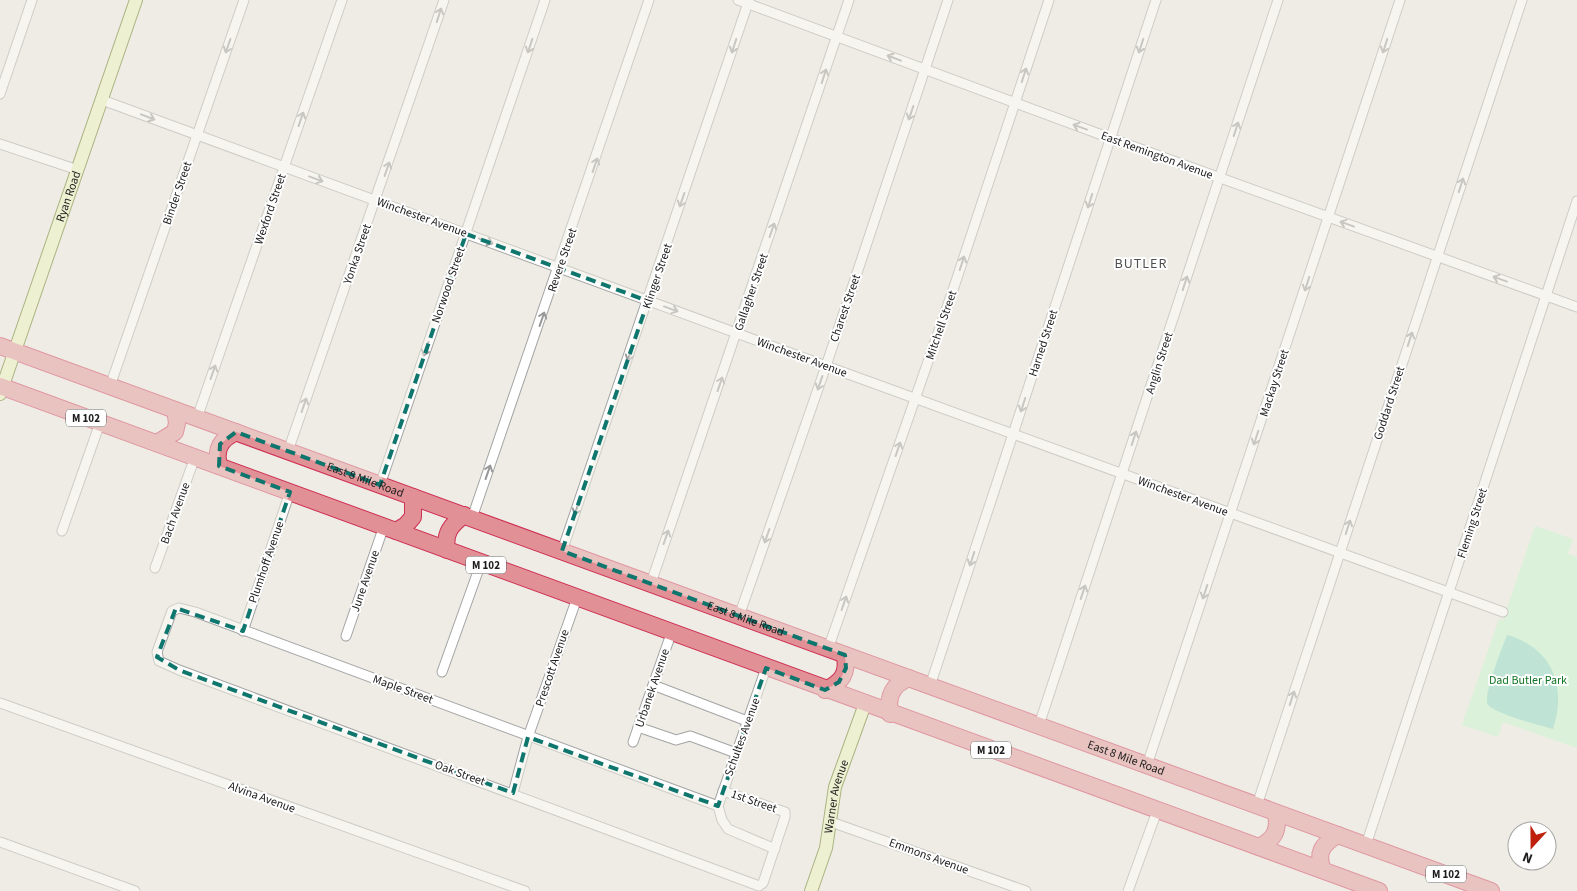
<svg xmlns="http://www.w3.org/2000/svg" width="1577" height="891" font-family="'Source Sans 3',sans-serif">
	<rect width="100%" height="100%" fill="#eeece4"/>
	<polygon fill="#c3f6cd" points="1535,526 1573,539 1568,554 1577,557 1577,748 1503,722 1498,737 1462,725 1499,619 1503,620"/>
	<path fill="#86d8c2" d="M1507,635c46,13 60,52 46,94 -14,-4 -57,-15 -65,-24 -6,-8 15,-59 19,-70z"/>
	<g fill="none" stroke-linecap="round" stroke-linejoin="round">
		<g stroke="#a4a4a4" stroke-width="11">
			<g id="street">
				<polyline points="738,0 1110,138 1577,307"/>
				<polyline points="0,94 32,0"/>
				<polyline points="102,100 826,366 1503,612"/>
				<polyline points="0,144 78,170"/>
				<polyline points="110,386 244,0"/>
				<polyline points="197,418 342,0"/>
				<polyline points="288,451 444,0"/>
				<polyline points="380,485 545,0"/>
				<polyline points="472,518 649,0"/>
				<polyline points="62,531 100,423"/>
				<polyline points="562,551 749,0"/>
				<polyline points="155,568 195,457"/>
				<polyline points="651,583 849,0"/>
				<polyline points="739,616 826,366 948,0"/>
				<polyline points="243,631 290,492"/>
				<polyline points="346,636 384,526"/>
				<polyline points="828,649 955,284 1049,0"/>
				<polyline points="442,672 481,563"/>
				<polyline points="653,685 747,721"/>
				<polyline points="930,686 1156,0"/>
				<polyline points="0,703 525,891"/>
				<polyline points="1039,725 1278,0"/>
				<polyline points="638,727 676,740 690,736 736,753"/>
				<polyline points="633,742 671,634"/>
				<polyline points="1147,765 1400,0"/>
				<polyline points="723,791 785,812 785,817 763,883 759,886 179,670 159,661 157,652 172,611 179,608 195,612 718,806 722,820 728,829 775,849"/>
				<polyline points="513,793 528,737 577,598"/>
				<polyline points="1257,805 1522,0"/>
				<polyline points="718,806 766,668"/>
				<polyline points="831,822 1026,891"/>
				<polyline points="0,842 135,891"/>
				<polyline points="1366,845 1577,201"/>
				<polyline points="1128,891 1157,811"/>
			</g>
		</g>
		<g stroke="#586d0b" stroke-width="14">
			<g id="secondary">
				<path id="s1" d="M0,394l136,-394"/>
				<path id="s2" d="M811,891l15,-43 9,-61 30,-83"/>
			</g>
		</g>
		<g stroke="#ce2f54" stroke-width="18">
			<g id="highway">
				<path id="s3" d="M0,346l1491,545"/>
				<polyline points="0,386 1379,891"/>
				<polyline points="157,443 175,432 177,423 175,410"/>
				<path d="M219,466c-4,-17 1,-26 17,-34"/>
				<polyline points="396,531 406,525 413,517 413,497"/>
				<path d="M447,550c-3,-17 4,-25 17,-35"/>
				<path d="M825,690c17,-8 23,-16 20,-35"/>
				<path d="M890,714c-3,-18 2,-29 19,-36"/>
				<path d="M1259,847c16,-8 20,-17 17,-34"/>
				<path d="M1323,870c-7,-17 -1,-26 15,-35"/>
			</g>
		</g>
		<use href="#street" stroke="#fff" stroke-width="9"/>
		<use href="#secondary" stroke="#ecf5bb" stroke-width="12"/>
		<use href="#highway" stroke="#e19096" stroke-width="16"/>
	</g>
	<defs><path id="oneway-shaft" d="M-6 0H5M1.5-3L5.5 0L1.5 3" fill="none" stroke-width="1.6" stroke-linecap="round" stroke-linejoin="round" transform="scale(1.25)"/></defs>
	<g stroke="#999">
		<use href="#oneway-shaft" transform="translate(439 15) rotate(-72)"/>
		<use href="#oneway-shaft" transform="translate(228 46) rotate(109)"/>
		<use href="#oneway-shaft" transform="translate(530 46) rotate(108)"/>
		<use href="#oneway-shaft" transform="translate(734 46) rotate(108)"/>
		<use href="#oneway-shaft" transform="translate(1141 46) rotate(108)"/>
		<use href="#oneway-shaft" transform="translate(1385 46) rotate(108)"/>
		<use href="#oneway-shaft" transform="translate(894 58) rotate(-159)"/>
		<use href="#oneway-shaft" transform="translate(1024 75) rotate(-72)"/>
		<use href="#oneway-shaft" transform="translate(824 76) rotate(-72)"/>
		<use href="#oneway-shaft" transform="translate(911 113) rotate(109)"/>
		<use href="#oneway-shaft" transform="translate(148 117) rotate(21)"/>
		<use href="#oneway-shaft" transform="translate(301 119) rotate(-71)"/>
		<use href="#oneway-shaft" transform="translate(1080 127) rotate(-160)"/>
		<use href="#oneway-shaft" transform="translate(1236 129) rotate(-72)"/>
		<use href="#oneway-shaft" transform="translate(595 165) rotate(-71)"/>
		<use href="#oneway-shaft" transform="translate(387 169) rotate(-71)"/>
		<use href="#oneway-shaft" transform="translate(316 179) rotate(20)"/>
		<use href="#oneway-shaft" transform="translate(1461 185) rotate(-72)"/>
		<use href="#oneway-shaft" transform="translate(682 200) rotate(109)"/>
		<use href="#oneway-shaft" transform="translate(1090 201) rotate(108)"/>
		<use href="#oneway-shaft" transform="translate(1347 224) rotate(-160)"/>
		<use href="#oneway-shaft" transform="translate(772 230) rotate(-71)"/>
		<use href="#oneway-shaft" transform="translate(486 241) rotate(20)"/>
		<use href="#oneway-shaft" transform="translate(962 263) rotate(-72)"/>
		<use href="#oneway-shaft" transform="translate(1500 279) rotate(-160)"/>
		<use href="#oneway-shaft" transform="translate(1185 283) rotate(-72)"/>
		<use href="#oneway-shaft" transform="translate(1307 284) rotate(108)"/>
		<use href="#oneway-shaft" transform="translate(671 309) rotate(20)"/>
		<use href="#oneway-shaft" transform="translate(542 319) rotate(-71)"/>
		<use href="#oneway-shaft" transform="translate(1410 339) rotate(-72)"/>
		<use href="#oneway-shaft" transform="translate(426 349) rotate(109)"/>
		<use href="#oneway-shaft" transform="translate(630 354) rotate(109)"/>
		<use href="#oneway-shaft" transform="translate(213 372) rotate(-71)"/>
		<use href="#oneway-shaft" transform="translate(820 383) rotate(109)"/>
		<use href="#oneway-shaft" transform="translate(720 384) rotate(-71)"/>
		<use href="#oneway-shaft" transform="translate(304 405) rotate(-71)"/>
		<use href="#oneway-shaft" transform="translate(1023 405) rotate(108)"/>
		<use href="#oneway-shaft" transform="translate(1134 438) rotate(-72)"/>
		<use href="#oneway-shaft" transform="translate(1256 438) rotate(108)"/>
		<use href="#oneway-shaft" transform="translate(898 449) rotate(-71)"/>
		<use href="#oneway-shaft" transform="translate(488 472) rotate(-71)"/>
		<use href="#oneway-shaft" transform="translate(577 508) rotate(109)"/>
		<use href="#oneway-shaft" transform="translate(1348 527) rotate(-72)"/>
		<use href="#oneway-shaft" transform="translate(767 536) rotate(109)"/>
		<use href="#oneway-shaft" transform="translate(666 537) rotate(-71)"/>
		<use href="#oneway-shaft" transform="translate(972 559) rotate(108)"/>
		<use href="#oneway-shaft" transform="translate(1083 592) rotate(-72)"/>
		<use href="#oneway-shaft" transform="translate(1205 592) rotate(108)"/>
		<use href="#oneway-shaft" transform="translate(844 603) rotate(-71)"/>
		<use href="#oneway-shaft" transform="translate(1292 698) rotate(-72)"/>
	</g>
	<path d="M0 0H1577V891H0ZM466,234l182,67 -86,250 283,104 1,13 -7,14 -14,8 -59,-22 -48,138 -190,-69 -15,56 -334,-123 -22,-13 19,-49 67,23 47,-139 -71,-26 1,-22 16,-12 144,53z" fill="#eeece4" fill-opacity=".55" fill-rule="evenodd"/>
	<path fill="none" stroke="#0f766e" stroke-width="4" stroke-dasharray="10 6" stroke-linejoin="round" d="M466,234l182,67 -86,250 283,104 1,13 -7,14 -14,8 -59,-22 -48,138 -190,-69 -15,56 -334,-123 -22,-13 19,-49 67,23 47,-139 -71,-26 1,-22 16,-12 144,53z"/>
	<g text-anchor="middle" stroke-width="4" stroke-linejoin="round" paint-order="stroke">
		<g fill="#fff" stroke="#616161" stroke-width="1">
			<rect x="66" y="409.5" width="40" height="17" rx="4"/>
			<rect x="466" y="556.5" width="40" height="17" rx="4"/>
			<rect x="971" y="741.5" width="40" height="17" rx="4"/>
			<rect x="1426" y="865.5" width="40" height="17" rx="4"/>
		</g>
		<g font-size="11" font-weight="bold" fill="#1d1d1d">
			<text x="86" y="422">M 102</text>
			<text x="486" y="569">M 102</text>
			<text x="991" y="754">M 102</text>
			<text x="1446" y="878">M 102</text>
		</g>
		<g font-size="12" fill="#1d1d1d" stroke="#fff">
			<text transform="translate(1157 155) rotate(20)" y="4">East Remington Avenue</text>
			<text transform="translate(177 193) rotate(-71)" y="4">Binder Street</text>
			<text dy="4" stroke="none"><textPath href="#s1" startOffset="209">Ryan Road</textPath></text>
			<text transform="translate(270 209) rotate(-71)" y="4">Wexford Street</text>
			<text transform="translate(422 217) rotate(20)" y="4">Winchester Avenue</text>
			<text transform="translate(357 254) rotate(-71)" y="4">Yonka Street</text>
			<text transform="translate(562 260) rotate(-71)" y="4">Revere Street</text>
			<text transform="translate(657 276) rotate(-71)" y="4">Klinger Street</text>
			<text transform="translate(448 285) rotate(-71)" y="4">Norwood Street</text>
			<text transform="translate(751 292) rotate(-71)" y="4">Gallagher Street</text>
			<text transform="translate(845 308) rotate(-71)" y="4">Charest Street</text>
			<text transform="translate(941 325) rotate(-71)" y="4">Mitchell Street</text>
			<text transform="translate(1043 343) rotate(-72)" y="4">Harned Street</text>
			<text transform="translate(802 357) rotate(20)" y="4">Winchester Avenue</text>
			<text transform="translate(1159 363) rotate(-72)" y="4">Anglin Street</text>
			<text transform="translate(1274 383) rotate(-72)" y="4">Mackay Street</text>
			<text transform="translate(1389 403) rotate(-72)" y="4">Goddard Street</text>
			<text dy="4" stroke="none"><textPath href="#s3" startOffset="389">East 8 Mile Road</textPath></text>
			<text transform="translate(1183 496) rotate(20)" y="4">Winchester Avenue</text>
			<text transform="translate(175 513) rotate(-70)" y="4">Bach Avenue</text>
			<text transform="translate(1472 523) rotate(-72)" y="4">Fleming Street</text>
			<text transform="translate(266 562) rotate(-71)" y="4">Plumhoff Avenue</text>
			<text transform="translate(365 581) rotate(-71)" y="4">June Avenue</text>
			<text dy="4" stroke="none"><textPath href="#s3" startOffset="794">East 8 Mile Road</textPath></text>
			<text transform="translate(552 668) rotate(-71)" y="4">Prescott Avenue</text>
			<text transform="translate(652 688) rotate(-71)" y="4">Urbanek Avenue</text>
			<text transform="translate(403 689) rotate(20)" y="4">Maple Street</text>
			<text transform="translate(742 737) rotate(-70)" y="4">Schultes Avenue</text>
			<text dy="4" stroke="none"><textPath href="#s3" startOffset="1199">East 8 Mile Road</textPath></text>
			<text transform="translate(460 773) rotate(20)" y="4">Oak Street</text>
			<text transform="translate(262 797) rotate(20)" y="4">Alvina Avenue</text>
			<text dy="4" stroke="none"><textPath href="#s2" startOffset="98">Warner Avenue</textPath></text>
			<text transform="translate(754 801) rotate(19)" y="4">1st Street</text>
			<text transform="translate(929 856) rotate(20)" y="4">Emmons Avenue</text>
		</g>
		<g font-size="12" fill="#127525" stroke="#fff">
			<text x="1528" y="684">Dad Butler Park</text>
		</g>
		<g font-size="14" letter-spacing="1" fill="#505050" stroke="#fff">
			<text x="1141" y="268">BUTLER</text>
		</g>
	</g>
	<g transform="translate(1532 846) rotate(201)"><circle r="24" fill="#ffffff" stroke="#a5a5a5"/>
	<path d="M0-4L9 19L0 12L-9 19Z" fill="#bf200c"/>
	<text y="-8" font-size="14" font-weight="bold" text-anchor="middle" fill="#1d1d1d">N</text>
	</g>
</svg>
